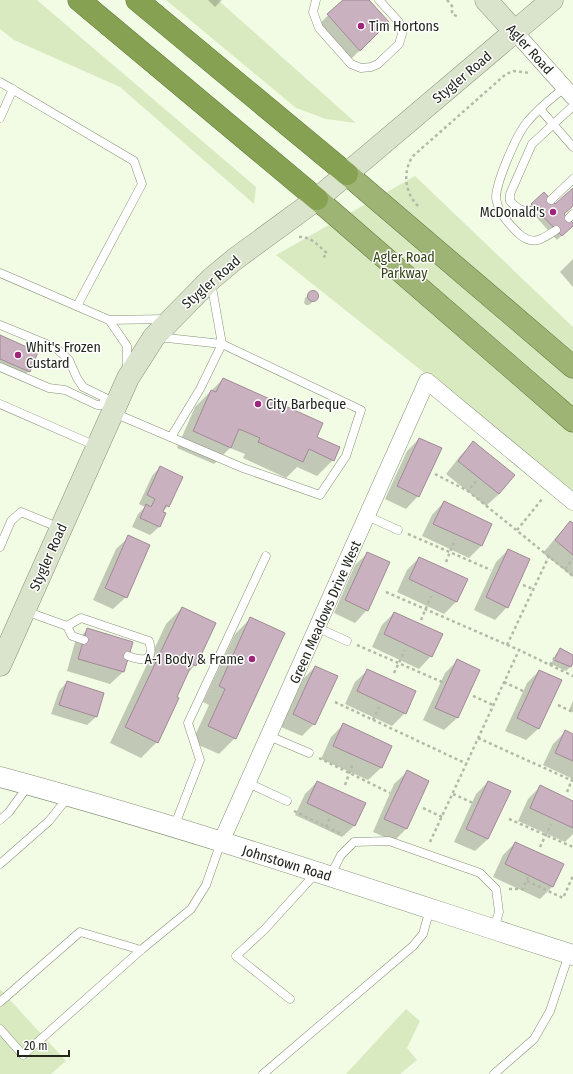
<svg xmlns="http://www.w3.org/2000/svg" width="573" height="1074" font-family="'Fira Sans Condensed',sans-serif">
	<rect width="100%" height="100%" fill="#f2fce4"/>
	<g fill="#d9eac1">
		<polygon points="0,0 37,0 256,187 254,204 120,87 14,40 0,29"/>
		<polygon points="166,0 218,0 356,123 326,119 296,108"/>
		<polygon points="415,176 573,327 573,491 276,255"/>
		<polygon points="0,989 66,1061 51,1074 0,1074"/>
		<polygon points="406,1009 420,1021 407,1048 417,1060 400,1074 346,1074"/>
	</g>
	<g fill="#0003">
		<polygon points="208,0 222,0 215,7"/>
		<polygon points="344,0 368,0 388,22 347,63 315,28"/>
		<polygon points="573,189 573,205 563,214 573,225 557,240 528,208 532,204 555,205"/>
		<polygon points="573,259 573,287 560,272"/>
		<polygon points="312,292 317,294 317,298 309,305 306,305 304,303 305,298"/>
		<polygon points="0,336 29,371 20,380 0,371"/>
		<polygon points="223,379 316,437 333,460 317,476 297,467 286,478 243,458 245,454 230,448 214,464 177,448 195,407"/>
		<polygon points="419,439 418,496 406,509 385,499 407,451"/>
		<polygon points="473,443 499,494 486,506 446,474 461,455"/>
		<polygon points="160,467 182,477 168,506 162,512 165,514 159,527 150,535 132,527 138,514 145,507 139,504 152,476"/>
		<polygon points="444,502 491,524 481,546 469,558 422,536 432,515"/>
		<polygon points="570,523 573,525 573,577 543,553 558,535"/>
		<polygon points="129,537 126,597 113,609 93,600 116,549"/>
		<polygon points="508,550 507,607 495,620 474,610 496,562"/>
		<polygon points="368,553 367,610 355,623 334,613 355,565"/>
		<polygon points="419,558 457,601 444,614 397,592 407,570"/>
		<polygon points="182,608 195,665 187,674 157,742 141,758 110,743 166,624"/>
		<polygon points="394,613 431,656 419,669 372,647 382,625"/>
		<polygon points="251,618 235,738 219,754 192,742 209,705 203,702 235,634"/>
		<polygon points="88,629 131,643 123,672 110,684 67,671 75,642"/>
		<polygon points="560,650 573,656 573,661 570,667 566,671 551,664 556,654"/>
		<polygon points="458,660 478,670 457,718 444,730 423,720 445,673"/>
		<polygon points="315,667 314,724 302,736 281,727 303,679"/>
		<polygon points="368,670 405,713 392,726 345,704 355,682"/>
		<polygon points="539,671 539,728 526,740 505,731 527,683"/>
		<polygon points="67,682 96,717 87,725 51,714 59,691"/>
		<polygon points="573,701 573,712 569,710"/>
		<polygon points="343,725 390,746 381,768 368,780 321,759 331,737"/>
		<polygon points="565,732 573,735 573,779 543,765 553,744"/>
		<polygon points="407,772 428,781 406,829 394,841 373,832 394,784"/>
		<polygon points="317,782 355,825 342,837 295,815 305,794"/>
		<polygon points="488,782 509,792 488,839 475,851 454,842 476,794"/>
		<polygon points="540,787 573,802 573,834 565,842 518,821 528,799"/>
		<polygon points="515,843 553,886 540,899 493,877 503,855"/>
	</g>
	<g fill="#cab1c0" stroke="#a18a97">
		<polygon points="343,0 369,0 389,22 360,51 327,14"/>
		<polygon points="573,188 573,206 564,214 573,223 573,226 562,236 531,204 544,192 555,204"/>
		<circle cx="313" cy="296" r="5.5"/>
		<polygon points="0,335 38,352 30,372 0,359"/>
		<polygon points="223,378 323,423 317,437 340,447 334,461 309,449 303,462 258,442 260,438 239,429 231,448 193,431 211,390 216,392"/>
		<polygon points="419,438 442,448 419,497 397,486"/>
		<polygon points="473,441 515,475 499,494 458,461"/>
		<polygon points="160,466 183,477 169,507 166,505 163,512 166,513 160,527 140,518 146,504 151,507 155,499 147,495"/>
		<polygon points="444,501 492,524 482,546 433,524"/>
		<polygon points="570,521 573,523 573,555 555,540"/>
		<polygon points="128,535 150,545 127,598 105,588"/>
		<polygon points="508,549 530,559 508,608 486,597"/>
		<polygon points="367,552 390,562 368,611 345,600"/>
		<polygon points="419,557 468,579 457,602 409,579"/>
		<polygon points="182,607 216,623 196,666 192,664 177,697 179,698 158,743 125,727"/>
		<polygon points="394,612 443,634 432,657 384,634"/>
		<polygon points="250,617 285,633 236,739 208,726 225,689 219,686"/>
		<polygon points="87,628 133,642 124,672 78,659"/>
		<polygon points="560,648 573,655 573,663 571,667 554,660"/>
		<polygon points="457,659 480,670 458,718 435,708"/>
		<polygon points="315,666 338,676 315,725 293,714"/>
		<polygon points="367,669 416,691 406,714 357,691"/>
		<polygon points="539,670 562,680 539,729 517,718"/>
		<polygon points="67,681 104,693 97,717 59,705"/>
		<polygon points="343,723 392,746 382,768 333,746"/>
		<polygon points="565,730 573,734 573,761 555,753"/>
		<polygon points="407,770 429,781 407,829 384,819"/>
		<polygon points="317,781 366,803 355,826 307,803"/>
		<polygon points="488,781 511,791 488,839 466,829"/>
		<polygon points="540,785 573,801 573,828 530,808"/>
		<polygon points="515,842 564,864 553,887 505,864"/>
	</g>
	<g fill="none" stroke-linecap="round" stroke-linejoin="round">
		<g stroke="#88907a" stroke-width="9">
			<g id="service">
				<polyline points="316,0 313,12 319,28 351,64 361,68 371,67 378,64 399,44 402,34 399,22 379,0"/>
				<polyline points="0,82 134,161 142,184 77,306"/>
				<polyline points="540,109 573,147"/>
				<polyline points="0,118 13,89"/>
				<polyline points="551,200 573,179"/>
				<path d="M537,210c-12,3 -19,0 -27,-9v-7l22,-50 41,-38"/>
				<polyline points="569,218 573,214"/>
				<path d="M556,230c-14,9 -23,17 -38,3 -7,-7 -15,-15 -19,-24 -1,-3 -3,-9 -3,-12 1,-17 21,-64 32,-76 11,-13 24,-23 36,-33"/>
				<polyline points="0,273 109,320 165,319"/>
				<polyline points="109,320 127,346 127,370"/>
				<polyline points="0,325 56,348 69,360 77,378 83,387 116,403"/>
				<polyline points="0,367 49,388 65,390 97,405 102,405 105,399"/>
				<polyline points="0,404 96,446"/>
				<polyline points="114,413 243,468 320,495 346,456 361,410 222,344 158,337"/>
				<polyline points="171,437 200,389 222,344 211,282"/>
				<polyline points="367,516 398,530"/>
				<polyline points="0,547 11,521 21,512 60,528"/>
				<polyline points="25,611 67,626"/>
				<polyline points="318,628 347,641"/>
				<path d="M84,640l-12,-4 -5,-10 14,-8 68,23c6,20 -5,21 -21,15"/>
				<polyline points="269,736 309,753"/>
				<polyline points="248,783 287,801"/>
				<polyline points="0,820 9,812 28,786"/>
				<polyline points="174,827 200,760 188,723 266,556"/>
				<polyline points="0,864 49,821 69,796"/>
				<polyline points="330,876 341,855 354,842 389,841 480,873 496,889 499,912 494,929"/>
				<polyline points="290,999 236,956 265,929 316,873"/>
				<polyline points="0,1002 80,932 141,950"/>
				<polyline points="0,1029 23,1055 141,950 191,909 206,885 221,842"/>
				<polyline points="263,1074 413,946 423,934 430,909"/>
				<polyline points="494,1074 534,1039 550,1011 569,954"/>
			</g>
		</g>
		<g stroke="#88907a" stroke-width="17">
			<g id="minor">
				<polyline points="515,32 573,97"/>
				<polyline points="221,842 427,381 573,502"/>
			</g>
		</g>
		<g stroke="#88907a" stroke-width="21">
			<path id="tertiary" d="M0,777c193,52 383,117 573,178"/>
		</g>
		<g stroke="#88907a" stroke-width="23">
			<g id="secondary">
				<polyline points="486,0 515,32"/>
				<polyline points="0,665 128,378 154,337 211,279 235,259 317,199 552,0"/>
			</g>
		</g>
		<g stroke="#62763f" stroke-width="23">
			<g id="trunk">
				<polyline points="347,174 573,367"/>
				<polyline points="317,199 573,421"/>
			</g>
		</g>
		<g stroke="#62763f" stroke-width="23">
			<g id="motorway">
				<polyline points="79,0 317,199"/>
				<polyline points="137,0 347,174"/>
			</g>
		</g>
		<g stroke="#b2baa7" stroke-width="2.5" stroke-dasharray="3 3" stroke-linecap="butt">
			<polyline points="447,0 452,6 452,14 459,17"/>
			<path d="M418,206c-13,-13 -16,-34 -5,-50l93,-82 8,-3 16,2"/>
			<path d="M299,237c12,-1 19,9 28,16l-4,5"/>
			<polyline points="435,474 468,491"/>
			<polyline points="476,481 468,491 573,576"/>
			<polyline points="517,530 543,498"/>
			<polyline points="408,534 491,570"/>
			<polyline points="446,562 455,539"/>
			<polyline points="565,569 573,559"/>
			<polyline points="523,585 533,589"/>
			<polyline points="386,592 519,650"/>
			<polyline points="421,620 431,596"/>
			<polyline points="357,645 442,682"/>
			<polyline points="507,645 549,556"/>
			<polyline points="550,665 555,657"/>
			<polyline points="394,673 405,650"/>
			<polyline points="504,682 525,692"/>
			<polyline points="473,696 493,705"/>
			<polyline points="335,702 467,764"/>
			<polyline points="558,705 573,712"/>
			<polyline points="373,720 379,707"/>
			<polyline points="478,738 573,781"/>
			<polyline points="319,758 390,793"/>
			<polyline points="345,785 353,763"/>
			<polyline points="567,792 573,777"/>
			<polyline points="453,794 475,804"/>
			<polyline points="423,808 442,817"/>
			<polyline points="294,811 343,835"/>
			<polyline points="509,819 573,847"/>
			<polyline points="326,827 330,818"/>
			<polyline points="430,842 519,650 573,676"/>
			<polyline points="540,847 551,824"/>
			<polyline points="527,881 563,898 573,876"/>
			<polyline points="509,889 523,889 528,877"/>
		</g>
		<use href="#service" stroke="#fff" stroke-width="8"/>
		<use href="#minor" stroke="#fff" stroke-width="16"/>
		<use href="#tertiary" stroke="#fff" stroke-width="20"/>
		<use href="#secondary" stroke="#dae3cb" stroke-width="22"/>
		<use href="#trunk" stroke="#9eb474" stroke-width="22"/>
		<use href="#motorway" stroke="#85a151" stroke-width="22"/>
	</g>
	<g fill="#9e247b" stroke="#fff" stroke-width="1.5">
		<circle cx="361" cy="26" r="4"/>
		<circle cx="553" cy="212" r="4"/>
		<circle cx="18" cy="355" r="4"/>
		<circle cx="258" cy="404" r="4"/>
		<circle cx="252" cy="659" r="4"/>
	</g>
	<g text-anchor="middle" stroke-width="3" stroke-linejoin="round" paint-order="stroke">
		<g font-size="14" fill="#22261d" stroke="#fff" text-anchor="start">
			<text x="369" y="31">Tim Hortons</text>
			<text x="545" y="217" text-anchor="end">McDonald's</text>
			<text x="26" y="352">Whit's Frozen<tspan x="26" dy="16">Custard</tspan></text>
			<text x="266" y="409">City Barbeque</text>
			<text x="244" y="664" text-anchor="end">A-1 Body &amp; Frame</text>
		</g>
		<g font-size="14" fill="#22261d" stroke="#fff">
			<text transform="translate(530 49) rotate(48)" y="5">Agler Road</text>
			<text transform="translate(462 77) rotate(-40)" y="5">Stygler Road</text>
			<text transform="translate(211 282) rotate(-41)" y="5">Stygler Road</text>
			<text transform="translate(48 557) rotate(-66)" y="5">Stygler Road</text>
			<text transform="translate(325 612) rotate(-66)" y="5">Green Meadows Drive West</text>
			<text transform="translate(287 863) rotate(17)" y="5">Johnstown Road</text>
		</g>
		<g font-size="14" fill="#364517" stroke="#fff">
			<text x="404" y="262">Agler Road<tspan x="404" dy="16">Parkway</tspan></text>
		</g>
	</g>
	<path d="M18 1050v6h51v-6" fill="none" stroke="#22261d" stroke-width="2"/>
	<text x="24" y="1050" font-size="12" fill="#22261d" stroke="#ffffff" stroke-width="3" paint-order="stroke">20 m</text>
</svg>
